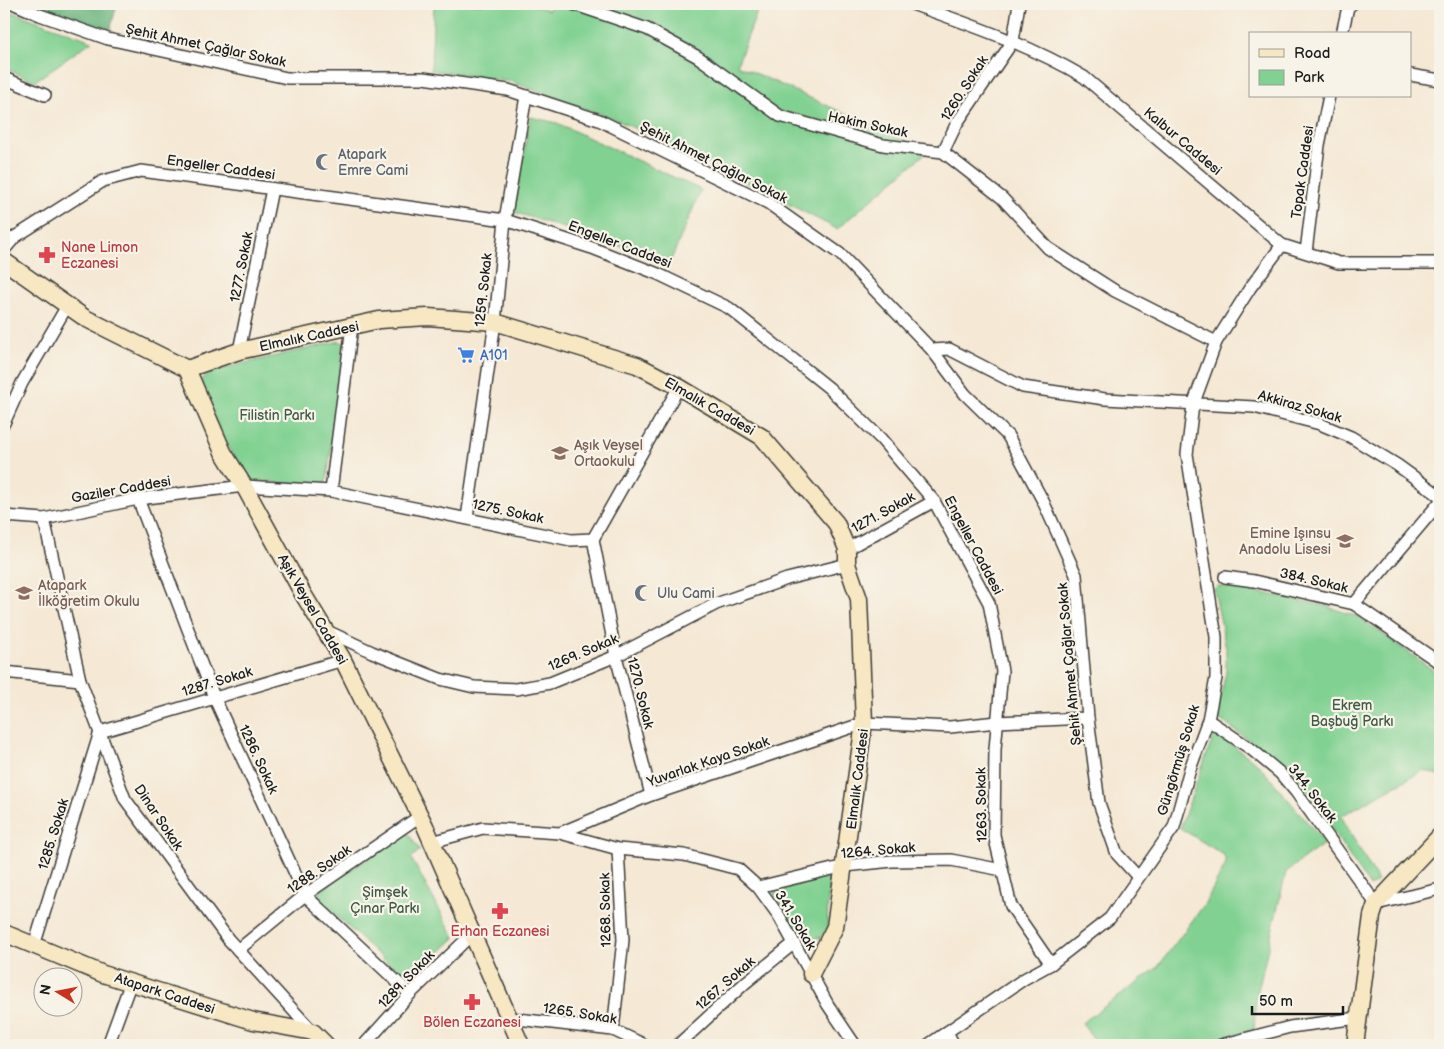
<svg xmlns="http://www.w3.org/2000/svg" width="1444" height="1049" font-family="'Balsamiq Sans',sans-serif">
	<rect width="100%" height="100%" fill="#f7f3e8"/>
	<filter id="ink" filterUnits="userSpaceOnUse"><feTurbulence type="fractalNoise" baseFrequency=".02" numOctaves="2"/><feDisplacementMap in="SourceGraphic" scale="10" xChannelSelector="R" yChannelSelector="G"/><feConvolveMatrix kernelMatrix="1 2 1 2 8 2 1 2 1" color-interpolation-filters="sRGB"/></filter>
	<filter id="wash" filterUnits="userSpaceOnUse"><feTurbulence type="fractalNoise" baseFrequency=".0096" numOctaves="4" result="noise"/><feDisplacementMap in="SourceGraphic" scale="20" xChannelSelector="R" yChannelSelector="G"/><feGaussianBlur stdDeviation="1.12" result="paint"/><feColorMatrix in="noise" values="0 0 0 0 0 0 0 0 0 0 0 0 0 0 0 0 0 1.4 0 .05"/><feComposite in="paint" operator="in"/></filter>
	<g filter="url(#wash)">
		<rect width="100%" height="100%" fill="#f5e8d4"/>
		<g fill="#81d192" stroke="#4e7657">
			<polygon points="434,4 530,4 549,10 552,4 760,4 737,65 928,151 837,229 717,167 619,121 512,82 431,70"/>
			<polygon points="4,9 92,41 35,81 4,68"/>
			<polygon points="530,117 557,123 701,190 670,262 514,212"/>
			<path d="M340,341l5,3 -18,135 -3,7 -75,-5c-21,-31 -39,-65 -48,-101l11,-9z"/>
			<polygon points="1218,586 1248,590 1325,606 1359,617 1440,675 1440,776 1424,770 1341,816 1378,881 1370,887 1295,774 1218,718 1217,713 1226,672 1226,648 1214,589"/>
			<polygon points="1215,732 1258,764 1325,843 1286,872 1256,999 1254,1030 1199,1045 1097,1045 1082,1023 1157,968 1204,905 1226,864 1224,855 1180,828"/>
			<polygon points="407,832 420,850 411,858 455,938 408,982 319,900 318,892"/>
			<polygon points="829,873 827,930 821,937 803,942 773,893"/>
		</g>
		<polygon fill="#68b37c" stroke="#42684c" points="32,4 117,4 110,31 74,21"/>
	</g>
	<g filter="url(#ink)">
		<g fill="none" stroke-linecap="round" stroke-linejoin="round">
			<g stroke="#3d3b38" stroke-width="14">
				<g id="street">
					<polyline points="15,4 40,15 108,39 287,78 423,78 508,90 599,120 768,203 840,254 932,350 965,394 1008,436 1043,501 1076,575 1088,718 1099,803 1117,854 1138,877"/>
					<polyline points="573,4 647,29 698,57 780,116 883,145 943,152 1002,198 1048,248 1115,291 1216,342"/>
					<path d="M912,4c59,21 118,41 172,73l198,168 57,18h101"/>
					<polyline points="1342,34 1348,7 1352,4"/>
					<polyline points="1410,75 1440,80"/>
					<polyline points="4,78 45,95"/>
					<polyline points="943,152 957,123 1013,41 1019,4"/>
					<polyline points="4,250 15,237 103,181 141,171 505,220 592,248 658,274 729,308 829,388 881,439 934,501 989,603 1002,671 995,749 994,835 1011,906 1051,964"/>
					<polyline points="1306,252 1319,145 1329,96"/>
					<polyline points="932,350 949,349 1023,387 1105,399 1254,407 1320,424 1351,437 1397,465 1440,496"/>
					<polyline points="239,351 272,189"/>
					<polyline points="4,423 22,383 67,306"/>
					<polyline points="331,491 352,326"/>
					<polyline points="138,499 214,697 305,895 410,994"/>
					<polyline points="4,516 44,519 138,499 244,486 331,491 571,540 593,539 679,387"/>
					<polyline points="467,518 495,322 505,220 526,96"/>
					<polyline points="44,519 80,680 125,799 228,939 313,1032"/>
					<polyline points="593,539 616,656 651,795"/>
					<polyline points="847,549 934,501"/>
					<polyline points="1225,577 1254,581 1354,604 1440,502"/>
					<polyline points="1354,604 1440,663"/>
					<polyline points="325,630 372,652 440,679 474,687 516,689 550,683 616,656 716,604 787,579 847,564"/>
					<polyline points="4,672 80,680"/>
					<polyline points="1208,720 1251,749 1280,773 1296,792 1376,904 1440,889"/>
					<polyline points="560,833 618,849 684,855 738,869 758,887 779,916 828,1005 855,1045"/>
					<polyline points="432,842 483,828 560,833 651,795 864,723 950,727 997,722 1088,718"/>
					<polyline points="758,887 845,866 892,861 951,860 1002,870"/>
					<polyline points="34,946 100,732 343,660"/>
					<polyline points="238,950 305,895 420,816"/>
					<polyline points="509,1018 613,1030 645,1045"/>
					<polyline points="613,1030 623,940 618,849"/>
					<polyline points="947,1032 954,1045"/>
					<polyline points="108,1045 131,982"/>
					<polyline points="364,1045 410,994 471,935"/>
					<polyline points="678,1045 745,983 793,944"/>
					<polyline points="928,1045 1024,979 1051,964 1110,918 1174,827 1190,769 1208,720 1216,678 1216,637 1187,454 1193,405 1216,342 1250,288 1282,245"/>
					<polyline points="1221,1045 1290,1027 1358,1018"/>
				</g>
			</g>
			<g stroke="#3d3b38" stroke-width="19">
				<g id="secondary">
					<polyline points="4,261 85,318 187,369 223,452 244,486 303,594 343,660 425,826 521,1045"/>
					<polyline points="187,369 239,351 379,320 428,317 495,322 637,365 679,387 762,437 836,523 847,549 847,564 859,599 864,723 835,927 811,974"/>
					<polyline points="4,933 103,974 253,1021 313,1032 326,1045"/>
					<polyline points="1355,1045 1372,916 1376,904 1440,836"/>
				</g>
			</g>
			<use href="#street" stroke="#fff" stroke-width="11"/>
			<use href="#secondary" stroke="#f7e8c3" stroke-width="16"/>
		</g>
	</g>
	<defs>
		<g id="mosque-bare" transform="scale(1.35)"><path d="M3.5-4.9A6 6 0 1 0 3.5 4.9A5 5 0 1 1 3.5-4.9Z" fill="#6b7280" stroke="#f7f3e8" stroke-width="2.5" paint-order="stroke"/></g>
		<g id="pharmacy-bare" transform="scale(1.35)"><path d="M-2-6h4v4h4v4h-4v4h-4v-4h-4v-4h4Z" fill="#e0444e" stroke="#f7f3e8" stroke-width="2.5" paint-order="stroke"/></g>
		<g id="supermarket-bare" transform="scale(1.35)"><path d="M-6-5.5h2.5l.6 2H6L4.5 2H-2.5L-4.4-4H-6ZM-1.5 3.2a1.3 1.3 0 1 0 .1 0ZM3 3.2a1.3 1.3 0 1 0 .1 0Z" fill="#3f7fe0" stroke="#f7f3e8" stroke-width="2.5" paint-order="stroke"/></g>
		<g id="school-bare" transform="scale(1.35)"><path d="M0-5L7-2L0 1L-7-2ZM-4 1L0 2.5L4 1V4Q0 6-4 4Z" fill="#8d6e63" stroke="#f7f3e8" stroke-width="2.5" paint-order="stroke"/></g>
	</defs>
	<g fill-rule="evenodd">
		<use href="#mosque-bare" x="324" y="162"/>
		<use href="#pharmacy-bare" x="47" y="255"/>
		<use href="#supermarket-bare" x="466" y="355"/>
		<use href="#school-bare" x="560" y="453"/>
		<use href="#school-bare" x="1345" y="541"/>
		<use href="#school-bare" x="24" y="593"/>
		<use href="#mosque-bare" x="643" y="593"/>
		<use href="#pharmacy-bare" x="500" y="911"/>
		<use href="#pharmacy-bare" x="472" y="1002"/>
	</g>
	<g text-anchor="middle" stroke-width="4.5" stroke-linejoin="round" paint-order="stroke">
		<g font-size="14" fill="#1c1c1c" stroke="#f7f3e8">
			<text transform="translate(206 45) rotate(12)" y="5">Şehit Ahmet Çağlar Sokak</text>
			<text transform="translate(964 88) rotate(-57)" y="5">1260. Sokak</text>
			<text transform="translate(868 124) rotate(12)" y="5">Hakim Sokak</text>
			<text transform="translate(1183 141) rotate(40)" y="5">Kalbur Caddesi</text>
			<text transform="translate(714 162) rotate(27)" y="5">Şehit Ahmet Çağlar Sokak</text>
			<text transform="translate(221 167) rotate(8)" y="5">Engeller Caddesi</text>
			<text transform="translate(1302 172) rotate(-82)" y="5">Topak Caddesi</text>
			<text transform="translate(620 244) rotate(21)" y="5">Engeller Caddesi</text>
			<text transform="translate(241 267) rotate(-79)" y="5">1277. Sokak</text>
			<text transform="translate(483 290) rotate(-84)" y="5">1259. Sokak</text>
			<text transform="translate(309 336) rotate(-12)" y="5">Elmalık Caddesi</text>
			<text transform="translate(710 406) rotate(30)" y="5">Elmalık Caddesi</text>
			<text transform="translate(1300 406) rotate(16)" y="5">Akkiraz Sokak</text>
			<text transform="translate(121 489) rotate(-10)" y="5">Gaziler Caddesi</text>
			<text transform="translate(508 511) rotate(12)" y="5">1275. Sokak</text>
			<text transform="translate(883 512) rotate(-29)" y="5">1271. Sokak</text>
			<text transform="translate(974 545) rotate(62)" y="5">Engeller Caddesi</text>
			<text transform="translate(1314 580) rotate(13)" y="5">384. Sokak</text>
			<text transform="translate(313 609) rotate(60)" y="5">Aşık Veysel Caddesi</text>
			<text transform="translate(583 652) rotate(-23)" y="5">1269. Sokak</text>
			<text transform="translate(1069 664) rotate(-95)" y="5">Şehit Ahmet Çağlar Sokak</text>
			<text transform="translate(217 681) rotate(-17)" y="5">1287. Sokak</text>
			<text transform="translate(641 693) rotate(76)" y="5">1270. Sokak</text>
			<text transform="translate(259 759) rotate(65)" y="5">1286. Sokak</text>
			<text transform="translate(1178 760) rotate(-73)" y="5">Güngörmüş Sokak</text>
			<text transform="translate(708 761) rotate(-19)" y="5">Yuvarlak Kaya Sokak</text>
			<text transform="translate(857 779) rotate(-83)" y="5">Elmalık Caddesi</text>
			<text transform="translate(1313 793) rotate(52)" y="5">344. Sokak</text>
			<text transform="translate(981 805) rotate(-91)" y="5">1263. Sokak</text>
			<text transform="translate(159 817) rotate(56)" y="5">Dinar Sokak</text>
			<text transform="translate(53 834) rotate(-73)" y="5">1285. Sokak</text>
			<text transform="translate(878 850) rotate(-5)" y="5">1264. Sokak</text>
			<text transform="translate(319 869) rotate(-35)" y="5">1288. Sokak</text>
			<text transform="translate(605 910) rotate(-91)" y="5">1268. Sokak</text>
			<text transform="translate(796 920) rotate(59)" y="5">341. Sokak</text>
			<text transform="translate(406 979) rotate(-46)" y="5">1289. Sokak</text>
			<text transform="translate(725 983) rotate(-41)" y="5">1267. Sokak</text>
			<text transform="translate(165 993) rotate(18)" y="5">Atapark Caddesi</text>
			<text transform="translate(580 1013) rotate(9)" y="5">1265. Sokak</text>
		</g>
		<g font-size="14" fill="#5b616d" stroke="#f7f3e8" text-anchor="start">
			<text x="338" y="159">Atapark<tspan x="338" dy="16">Emre Cami</tspan></text>
			<text x="657" y="598">Ulu Cami</text>
		</g>
		<g font-size="14" fill="#be3a42" stroke="#f7f3e8">
			<text x="61" y="252" text-anchor="start">Nane Limon<tspan x="61" dy="16">Eczanesi</tspan></text>
			<text x="500" y="936">Erhan Eczanesi</text>
			<text x="472" y="1027">Bölen Eczanesi</text>
		</g>
		<g font-size="14" fill="#366cbe" stroke="#f7f3e8" text-anchor="start">
			<text x="480" y="360">A101</text>
		</g>
		<g font-size="14" fill="#3f5b45" stroke="#f7f3e8">
			<text x="277" y="420">Filistin Parkı</text>
			<text x="1352" y="710">Ekrem<tspan x="1352" dy="16">Başbuğ Parkı</tspan></text>
			<text x="385" y="897">Şimşek<tspan x="385" dy="16">Çınar Parkı</tspan></text>
		</g>
		<g font-size="14" fill="#785e54" stroke="#f7f3e8" text-anchor="start">
			<text x="574" y="450">Aşık Veysel<tspan x="574" dy="16">Ortaokulu</tspan></text>
			<text x="1331" y="538" text-anchor="end">Emine Işınsu<tspan x="1331" dy="16">Anadolu Lisesi</tspan></text>
			<text x="38" y="590">Atapark<tspan x="38" dy="16">İlköğretim Okulu</tspan></text>
		</g>
	</g>
	<rect width="1444" height="1049" fill="none" stroke="#f7f3e8" stroke-width="20"/>
	<rect x="1249" y="32" width="162" height="65" fill="#f7f3e8" stroke="#9f9d96"/>
	<rect x="1259" y="49" width="25" height="8" fill="#f7e8c3" stroke="#9f9d96"/>
	<text x="1294" y="58" font-size="15" fill="#1c1c1c">Road</text>
	<rect x="1259" y="70" width="25" height="15" fill="#81d192" stroke="#9f9d96"/>
	<text x="1294" y="82" font-size="15" fill="#1c1c1c">Park</text>
	<g transform="translate(58 992) rotate(280)"><circle r="24" fill="#f7f3e8" stroke="#9f9d96"/>
	<path d="M0-4L9 19L0 12L-9 19Z" fill="#c8321e"/>
	<text y="-8" font-size="14" font-weight="bold" text-anchor="middle" fill="#1c1c1c">N</text>
	</g>
	<path d="M1252 1006v8h91v-8" fill="none" stroke="#1c1c1c" stroke-width="2.5"/>
	<text x="1259" y="1006" font-size="15" fill="#1c1c1c" stroke="#f7f3e8" stroke-width="4" paint-order="stroke">50 m</text>
</svg>
